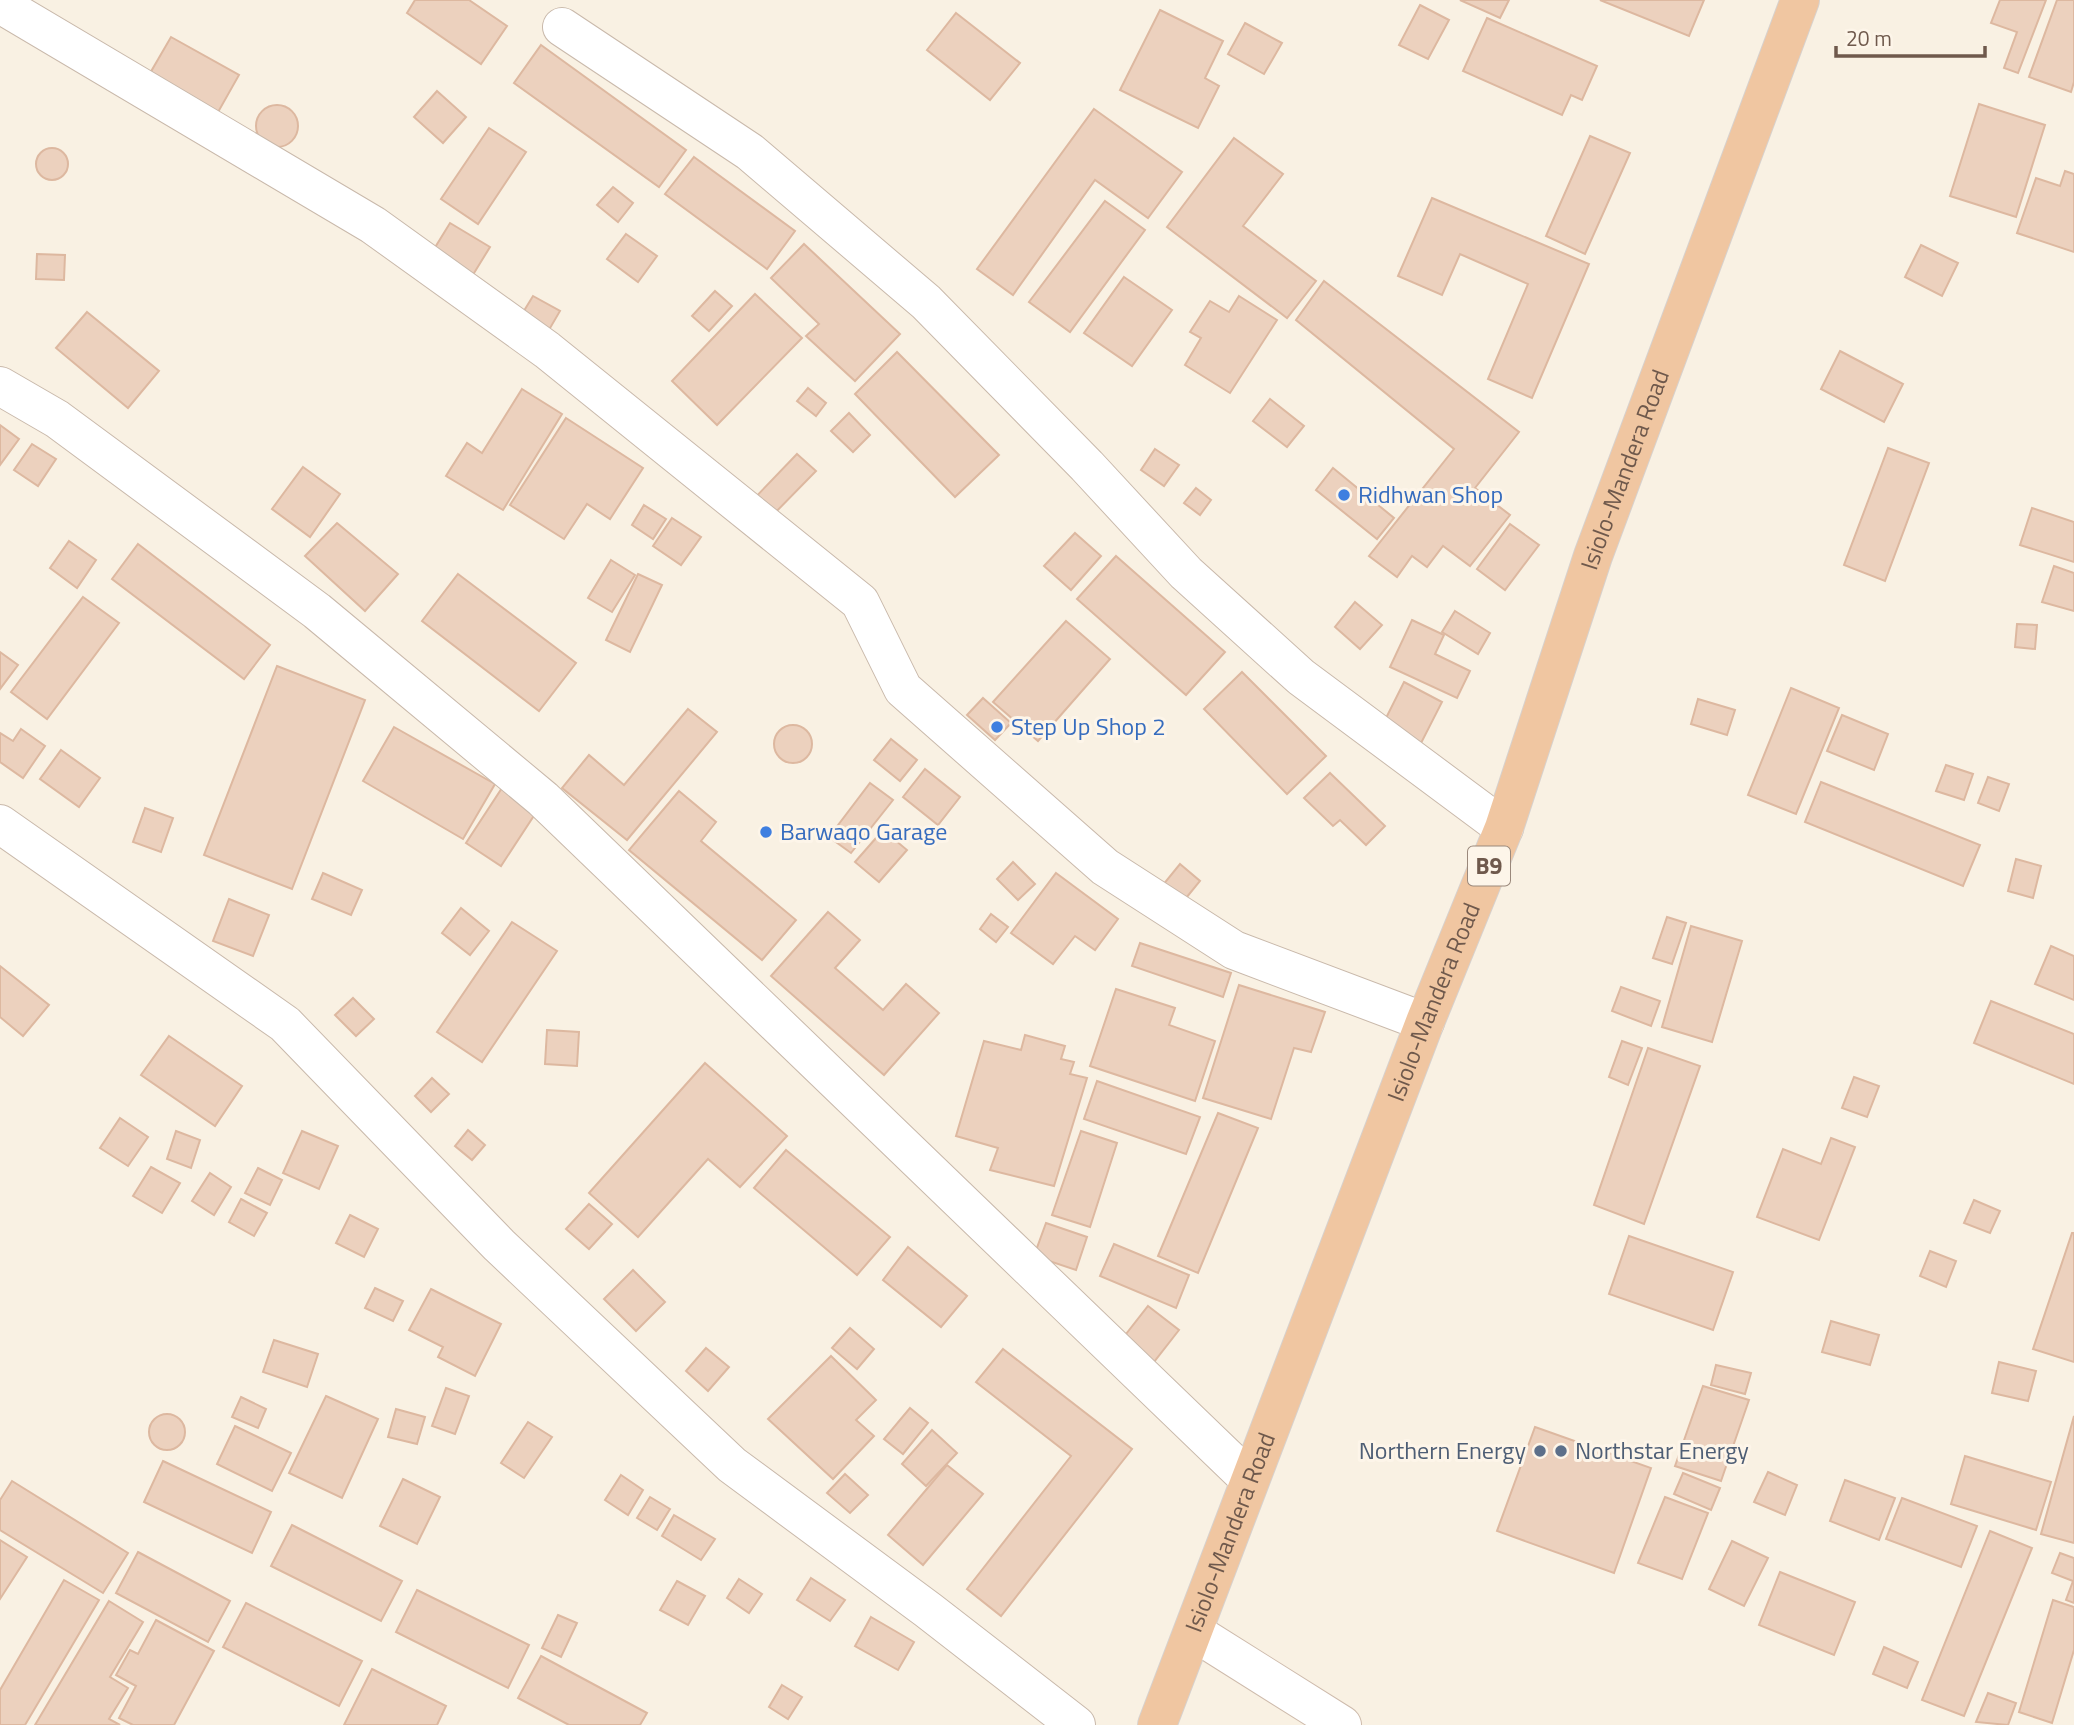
<svg xmlns="http://www.w3.org/2000/svg" width="2074" height="1725" font-family="'Titillium Web',sans-serif">
	<rect width="100%" height="100%" fill="#f9f1e3"/>
	<g fill="#ecd1be" stroke="#ddb8a0" stroke-width="2">
		<polygon points="415,0 469,0 507,26 481,64 407,13"/>
		<polygon points="1460,0 1509,0 1500,18"/>
		<polygon points="1600,0 1704,0 1689,36"/>
		<polygon points="2000,0 2046,0 2018,73 2004,68 2017,32 1991,23"/>
		<polygon points="2057,0 2074,0 2074,82 2071,92 2029,77"/>
		<polygon points="1420,5 1449,20 1428,59 1399,45"/>
		<polygon points="1160,10 1223,41 1205,78 1219,86 1198,128 1120,90"/>
		<polygon points="956,13 1020,63 990,100 927,50"/>
		<polygon points="1487,18 1597,66 1582,100 1571,95 1562,115 1463,71"/>
		<polygon points="1245,23 1282,43 1264,74 1228,54"/>
		<polygon points="171,37 239,75 217,114 149,75"/>
		<polygon points="541,45 686,150 659,187 514,83"/>
		<polygon points="437,91 466,117 443,143 414,117"/>
		<polygon points="1979,104 2045,125 2016,217 1950,196"/>
		<circle cx="277" cy="126" r="21"/>
		<polygon points="1094,109 1182,172 1148,218 1095,180 1013,295 977,269"/>
		<polygon points="489,128 526,152 478,224 441,199"/>
		<polygon points="1590,136 1630,153 1585,254 1546,236"/>
		<polygon points="1234,138 1283,174 1243,226 1316,281 1287,318 1167,227"/>
		<circle cx="52" cy="164" r="16"/>
		<polygon points="694,157 795,231 767,269 665,194"/>
		<polygon points="2065,171 2074,174 2074,252 2017,233 2036,178 2060,186"/>
		<polygon points="613,187 633,203 618,222 597,205"/>
		<polygon points="1432,198 1589,264 1532,398 1488,379 1528,284 1460,254 1442,295 1398,276"/>
		<polygon points="1105,201 1145,230 1070,332 1029,302"/>
		<polygon points="450,223 490,247 471,278 431,254"/>
		<polygon points="626,234 657,256 638,282 607,259"/>
		<polygon points="804,244 900,334 855,381 806,336 819,324 771,278"/>
		<polygon points="1921,245 1958,263 1942,296 1905,277"/>
		<polygon points="37,254 65,255 64,280 36,279"/>
		<polygon points="1124,277 1172,310 1132,366 1084,333"/>
		<polygon points="1324,281 1519,432 1475,488 1510,515 1470,566 1443,546 1427,567 1412,556 1397,577 1369,556 1454,449 1296,320"/>
		<polygon points="715,291 732,306 709,331 692,316"/>
		<polygon points="755,294 802,338 717,425 672,381"/>
		<polygon points="533,296 560,311 546,335 519,319"/>
		<polygon points="1239,296 1277,320 1230,393 1185,365 1201,338 1190,332 1210,301 1229,312"/>
		<polygon points="87,312 159,371 128,408 56,348"/>
		<polygon points="1840,351 1903,384 1884,422 1821,389"/>
		<polygon points="897,352 999,455 955,497 855,394"/>
		<polygon points="808,388 826,403 816,416 797,401"/>
		<polygon points="522,389 562,414 503,510 446,476 467,443 482,453"/>
		<polygon points="1270,399 1304,426 1287,447 1253,421"/>
		<polygon points="849,413 870,435 853,452 831,431"/>
		<polygon points="566,418 643,468 610,519 587,504 564,539 510,505"/>
		<polygon points="0,425 19,439 0,465"/>
		<polygon points="32,444 56,459 38,486 14,470"/>
		<polygon points="1888,448 1929,463 1885,581 1844,565"/>
		<polygon points="1155,449 1179,465 1164,486 1141,470"/>
		<polygon points="797,454 816,471 766,522 748,505"/>
		<polygon points="303,467 340,494 310,537 272,509"/>
		<polygon points="1333,468 1394,518 1377,539 1316,490"/>
		<polygon points="1196,488 1211,500 1200,515 1184,503"/>
		<polygon points="644,505 666,519 653,539 632,525"/>
		<polygon points="2032,508 2074,522 2074,562 2020,545"/>
		<polygon points="672,518 701,537 681,565 653,546"/>
		<polygon points="337,523 398,574 365,611 305,556"/>
		<polygon points="1510,524 1539,545 1505,590 1477,569"/>
		<polygon points="1075,533 1101,556 1071,590 1044,566"/>
		<polygon points="69,541 96,560 77,588 50,568"/>
		<polygon points="138,544 270,645 244,679 112,579"/>
		<polygon points="1116,556 1225,652 1186,695 1077,599"/>
		<polygon points="611,560 635,575 612,612 588,598"/>
		<polygon points="2054,566 2074,573 2074,611 2042,602"/>
		<polygon points="458,574 576,663 539,711 422,621"/>
		<polygon points="638,574 662,585 630,652 606,640"/>
		<polygon points="83,597 119,623 47,719 11,692"/>
		<polygon points="1355,602 1382,625 1360,649 1335,627"/>
		<polygon points="1455,611 1490,633 1478,654 1442,632"/>
		<polygon points="1412,620 1444,635 1435,654 1470,671 1457,698 1390,667"/>
		<polygon points="1066,621 1110,659 1038,741 993,702"/>
		<polygon points="2017,624 2037,625 2035,649 2015,647"/>
		<polygon points="0,652 18,665 0,689"/>
		<polygon points="277,666 365,700 292,889 204,855"/>
		<polygon points="1242,672 1326,756 1287,794 1204,709"/>
		<polygon points="1404,682 1442,702 1417,751 1379,732"/>
		<polygon points="1791,688 1839,708 1796,814 1748,795"/>
		<polygon points="983,698 1011,723 995,740 967,715"/>
		<polygon points="1698,699 1735,710 1727,735 1691,724"/>
		<polygon points="688,709 717,732 627,840 562,788 589,755 624,785"/>
		<polygon points="1842,715 1888,734 1874,770 1827,751"/>
		<circle cx="793" cy="744" r="19"/>
		<polygon points="394,727 495,784 463,839 363,781"/>
		<polygon points="21,729 45,746 23,778 0,762 0,733 13,741"/>
		<polygon points="891,739 917,760 900,781 874,760"/>
		<polygon points="61,750 100,778 79,807 40,779"/>
		<polygon points="1946,765 1973,774 1964,800 1936,791"/>
		<polygon points="925,769 960,797 938,825 903,797"/>
		<polygon points="1330,773 1385,826 1366,845 1340,820 1333,826 1304,798"/>
		<polygon points="1988,777 2009,784 1999,811 1978,803"/>
		<polygon points="1821,782 1980,845 1963,886 1805,822"/>
		<polygon points="870,783 893,800 851,853 829,837"/>
		<polygon points="502,788 537,811 501,866 466,843"/>
		<polygon points="679,791 716,822 701,841 796,920 762,960 629,850"/>
		<polygon points="145,808 173,818 161,852 133,842"/>
		<polygon points="883,830 907,850 879,882 855,862"/>
		<polygon points="2016,859 2041,866 2033,898 2008,891"/>
		<polygon points="1013,862 1035,884 1018,900 997,879"/>
		<polygon points="1180,864 1200,881 1182,903 1162,886"/>
		<polygon points="323,873 362,890 351,915 312,899"/>
		<polygon points="1056,873 1118,919 1095,950 1075,936 1053,964 1011,933"/>
		<polygon points="229,899 269,915 253,956 213,941"/>
		<polygon points="461,908 489,931 470,955 442,933"/>
		<polygon points="828,912 860,940 835,968 883,1010 906,984 939,1013 884,1075 771,976"/>
		<polygon points="991,914 1008,927 996,942 980,929"/>
		<polygon points="1667,917 1686,923 1672,964 1653,958"/>
		<polygon points="512,922 557,951 482,1062 437,1032"/>
		<polygon points="1691,926 1742,941 1712,1042 1662,1027"/>
		<polygon points="1140,943 1231,973 1223,997 1132,966"/>
		<polygon points="2051,946 2074,956 2074,1000 2035,984"/>
		<polygon points="0,966 49,1005 23,1036 0,1017"/>
		<polygon points="1239,985 1325,1012 1311,1052 1294,1048 1271,1119 1203,1098"/>
		<polygon points="1621,987 1660,1001 1651,1026 1612,1011"/>
		<polygon points="1116,989 1175,1008 1169,1025 1215,1041 1195,1101 1090,1066"/>
		<polygon points="353,998 374,1019 356,1036 335,1015"/>
		<polygon points="1991,1001 2074,1034 2074,1084 1974,1043"/>
		<polygon points="547,1030 579,1032 577,1066 545,1064"/>
		<polygon points="1025,1035 1065,1046 1061,1059 1074,1062 1070,1074 1087,1078 1054,1186 990,1170 998,1148 956,1136 984,1041 1021,1050"/>
		<polygon points="169,1036 242,1086 215,1126 141,1075"/>
		<polygon points="1622,1041 1642,1048 1628,1085 1609,1077"/>
		<polygon points="1648,1048 1700,1066 1644,1224 1594,1205"/>
		<polygon points="705,1063 787,1136 740,1187 708,1159 638,1237 589,1193"/>
		<polygon points="1854,1077 1879,1086 1867,1117 1842,1108"/>
		<polygon points="432,1078 449,1094 431,1112 415,1096"/>
		<polygon points="1097,1081 1200,1117 1186,1154 1084,1119"/>
		<polygon points="1218,1113 1258,1128 1198,1273 1158,1256"/>
		<polygon points="120,1118 148,1137 128,1166 100,1148"/>
		<polygon points="468,1130 485,1145 472,1160 455,1146"/>
		<polygon points="176,1131 200,1140 191,1168 167,1159"/>
		<polygon points="302,1131 338,1146 319,1189 283,1173"/>
		<polygon points="1081,1131 1117,1143 1090,1227 1052,1215"/>
		<polygon points="1831,1138 1855,1147 1819,1240 1757,1217 1783,1149 1821,1164"/>
		<polygon points="786,1150 890,1237 857,1275 754,1188"/>
		<polygon points="151,1167 180,1183 162,1213 133,1196"/>
		<polygon points="258,1168 282,1180 270,1205 245,1193"/>
		<polygon points="210,1173 231,1187 214,1215 192,1201"/>
		<polygon points="241,1199 267,1213 254,1236 229,1222"/>
		<polygon points="1974,1200 2000,1211 1990,1233 1964,1223"/>
		<polygon points="589,1204 612,1224 589,1249 566,1229"/>
		<polygon points="350,1215 378,1229 364,1257 336,1243"/>
		<polygon points="1046,1223 1087,1237 1076,1270 1034,1256"/>
		<polygon points="2072,1233 2074,1233 2074,1362 2033,1349"/>
		<polygon points="1629,1236 1733,1272 1713,1330 1609,1294"/>
		<polygon points="1114,1244 1189,1275 1176,1308 1100,1276"/>
		<polygon points="908,1247 967,1296 941,1327 883,1280"/>
		<polygon points="1930,1251 1956,1261 1946,1287 1920,1276"/>
		<polygon points="633,1270 665,1302 636,1331 604,1299"/>
		<polygon points="375,1288 403,1301 393,1321 365,1308"/>
		<polygon points="431,1289 501,1324 475,1376 438,1357 443,1347 409,1330"/>
		<polygon points="1148,1306 1179,1330 1150,1367 1119,1343"/>
		<polygon points="1831,1321 1879,1335 1870,1365 1822,1352"/>
		<polygon points="850,1328 874,1349 857,1369 832,1348"/>
		<polygon points="274,1340 318,1354 307,1387 263,1372"/>
		<polygon points="706,1348 729,1367 708,1391 686,1371"/>
		<polygon points="1003,1349 1132,1449 1001,1616 967,1589 1071,1456 976,1382"/>
		<polygon points="831,1356 876,1400 856,1420 874,1436 833,1479 768,1419"/>
		<polygon points="1999,1362 2036,1371 2028,1401 1992,1393"/>
		<polygon points="1716,1365 1751,1373 1745,1394 1711,1385"/>
		<polygon points="1703,1386 1749,1400 1721,1481 1675,1466"/>
		<polygon points="446,1388 469,1396 455,1434 432,1426"/>
		<polygon points="326,1396 378,1419 342,1498 289,1473"/>
		<polygon points="241,1397 266,1409 258,1428 232,1417"/>
		<polygon points="910,1408 928,1423 903,1454 884,1439"/>
		<polygon points="396,1409 425,1417 417,1444 388,1437"/>
		<circle cx="167" cy="1432" r="18"/>
		<polygon points="2074,1416 2074,1543 2041,1534"/>
		<polygon points="528,1422 552,1437 524,1478 501,1463"/>
		<polygon points="235,1426 291,1453 272,1491 217,1464"/>
		<polygon points="1535,1427 1651,1468 1614,1573 1497,1531"/>
		<polygon points="932,1430 957,1453 926,1486 902,1464"/>
		<polygon points="1965,1456 2051,1482 2036,1530 1951,1504"/>
		<polygon points="163,1461 271,1512 252,1553 144,1502"/>
		<polygon points="947,1465 983,1494 923,1565 888,1535"/>
		<polygon points="1768,1472 1797,1485 1785,1515 1754,1502"/>
		<polygon points="1683,1473 1720,1488 1711,1510 1674,1494"/>
		<polygon points="845,1474 868,1495 850,1513 827,1493"/>
		<polygon points="621,1475 643,1490 628,1515 605,1500"/>
		<polygon points="403,1479 440,1497 417,1544 380,1526"/>
		<polygon points="1845,1480 1895,1498 1879,1540 1830,1521"/>
		<polygon points="12,1481 128,1553 103,1593 0,1530 0,1500"/>
		<polygon points="650,1497 670,1509 657,1530 637,1518"/>
		<polygon points="1665,1497 1708,1513 1682,1579 1638,1563"/>
		<polygon points="1902,1498 1977,1526 1961,1567 1886,1539"/>
		<polygon points="674,1515 715,1539 701,1560 662,1536"/>
		<polygon points="292,1525 402,1581 381,1621 271,1566"/>
		<polygon points="1990,1531 2032,1548 1964,1716 1922,1700"/>
		<polygon points="0,1540 27,1557 0,1599"/>
		<polygon points="1732,1541 1768,1558 1744,1606 1709,1589"/>
		<polygon points="138,1552 230,1601 208,1642 116,1593"/>
		<polygon points="2060,1553 2074,1558 2074,1603 2066,1600 2073,1581 2052,1573"/>
		<polygon points="1780,1572 1855,1602 1834,1655 1759,1625"/>
		<polygon points="811,1578 845,1600 830,1621 797,1600"/>
		<polygon points="739,1579 762,1594 749,1613 727,1598"/>
		<polygon points="64,1580 99,1600 25,1725 0,1725 0,1690"/>
		<polygon points="677,1581 705,1596 688,1625 660,1610"/>
		<polygon points="417,1590 529,1645 508,1688 396,1632"/>
		<polygon points="2053,1600 2074,1607 2074,1650 2052,1723 2019,1712"/>
		<polygon points="109,1601 143,1622 110,1677 128,1688 109,1719 120,1725 35,1725"/>
		<polygon points="246,1603 362,1661 339,1706 223,1647"/>
		<polygon points="558,1615 577,1623 561,1657 542,1648"/>
		<polygon points="871,1617 914,1642 898,1670 855,1646"/>
		<polygon points="156,1620 214,1651 174,1725 133,1725 119,1718 136,1686 116,1675 130,1650 138,1654"/>
		<polygon points="1884,1647 1918,1662 1907,1688 1873,1674"/>
		<polygon points="541,1656 647,1713 640,1725 569,1725 518,1698"/>
		<polygon points="372,1669 446,1706 437,1725 344,1725"/>
		<polygon points="782,1685 802,1697 788,1719 769,1707"/>
		<polygon points="1988,1693 2016,1703 2008,1725 1976,1722"/>
	</g>
	<g fill="none" stroke-linecap="round" stroke-linejoin="round">
		<g stroke="#c9b9ab" stroke-width="40">
			<g id="minor">
				<polyline points="0,4 373,225 547,350 860,602 903,689 1105,867 1234,950 1425,1022"/>
				<polyline points="562,27 750,152 926,302 1087,466 1186,573 1301,677 1504,828"/>
				<polyline points="0,386 57,419 317,611 543,799 1249,1479"/>
				<polyline points="0,824 285,1024 499,1245 732,1465 928,1610 1076,1725"/>
			</g>
		</g>
		<g stroke="#cebbac" stroke-width="40">
			<polyline id="secondary" points="1194,1632 1342,1725"/>
		</g>
		<g stroke="#d7d1cd" stroke-width="40">
			<g id="trunk">
				<path id="s1" d="M1157,1725l268,-703 79,-194 89,-272 207,-556"/>
			</g>
		</g>
		<use href="#minor" stroke="#fff" stroke-width="38"/>
		<use href="#secondary" stroke="#fff" stroke-width="38"/>
		<use href="#trunk" stroke="#f0c6a1" stroke-width="38"/>
	</g>
	<g fill="#3f7fe0" stroke="#fdf5e9" stroke-width="2.5">
		<circle cx="1344" cy="495" r="7"/>
		<circle cx="997" cy="727" r="7"/>
		<circle cx="766" cy="832" r="7"/>
	</g>
	<g fill="#5c6f8a" stroke="#fdf5e9" stroke-width="2.5">
		<circle cx="1540" cy="1451" r="7"/>
		<circle cx="1561" cy="1451" r="7"/>
	</g>
	<g text-anchor="middle" stroke-width="6" stroke-linejoin="round" paint-order="stroke">
		<rect fill="#fdf5e9" stroke="#9a887b" stroke-width="2" x="1468" y="846.5" width="42" height="39" rx="5"/>
		<g font-size="23" font-weight="bold" fill="#6f594c">
			<text x="1489" y="874">B9</text>
		</g>
		<g font-size="24" fill="#6f594c" stroke="#fdf5e9">
			<text dy="8" stroke="none"><textPath href="#s1" startOffset="1340">Isiolo-Mandera Road</textPath></text>
			<text dy="8" stroke="none"><textPath href="#s1" startOffset="774">Isiolo-Mandera Road</textPath></text>
			<text dy="8" stroke="none"><textPath href="#s1" startOffset="206">Isiolo-Mandera Road</textPath></text>
		</g>
		<g font-size="24" fill="#366cbe" stroke="#fdf5e9" text-anchor="start">
			<text x="1358" y="503">Ridhwan Shop</text>
			<text x="1011" y="735">Step Up Shop 2</text>
			<text x="780" y="840">Barwaqo Garage</text>
		</g>
		<g font-size="24" fill="#4e5e75" stroke="#fdf5e9" text-anchor="end">
			<text x="1526" y="1459">Northern Energy</text>
			<text x="1575" y="1459" text-anchor="start">Northstar Energy</text>
		</g>
	</g>
	<path d="M1836 46v10h149v-10" fill="none" stroke="#6f594c" stroke-width="3.5"/>
	<text x="1846" y="46" font-size="21" fill="#6f594c" stroke="#fdf5e9" stroke-width="5" paint-order="stroke">20 m</text>
</svg>
